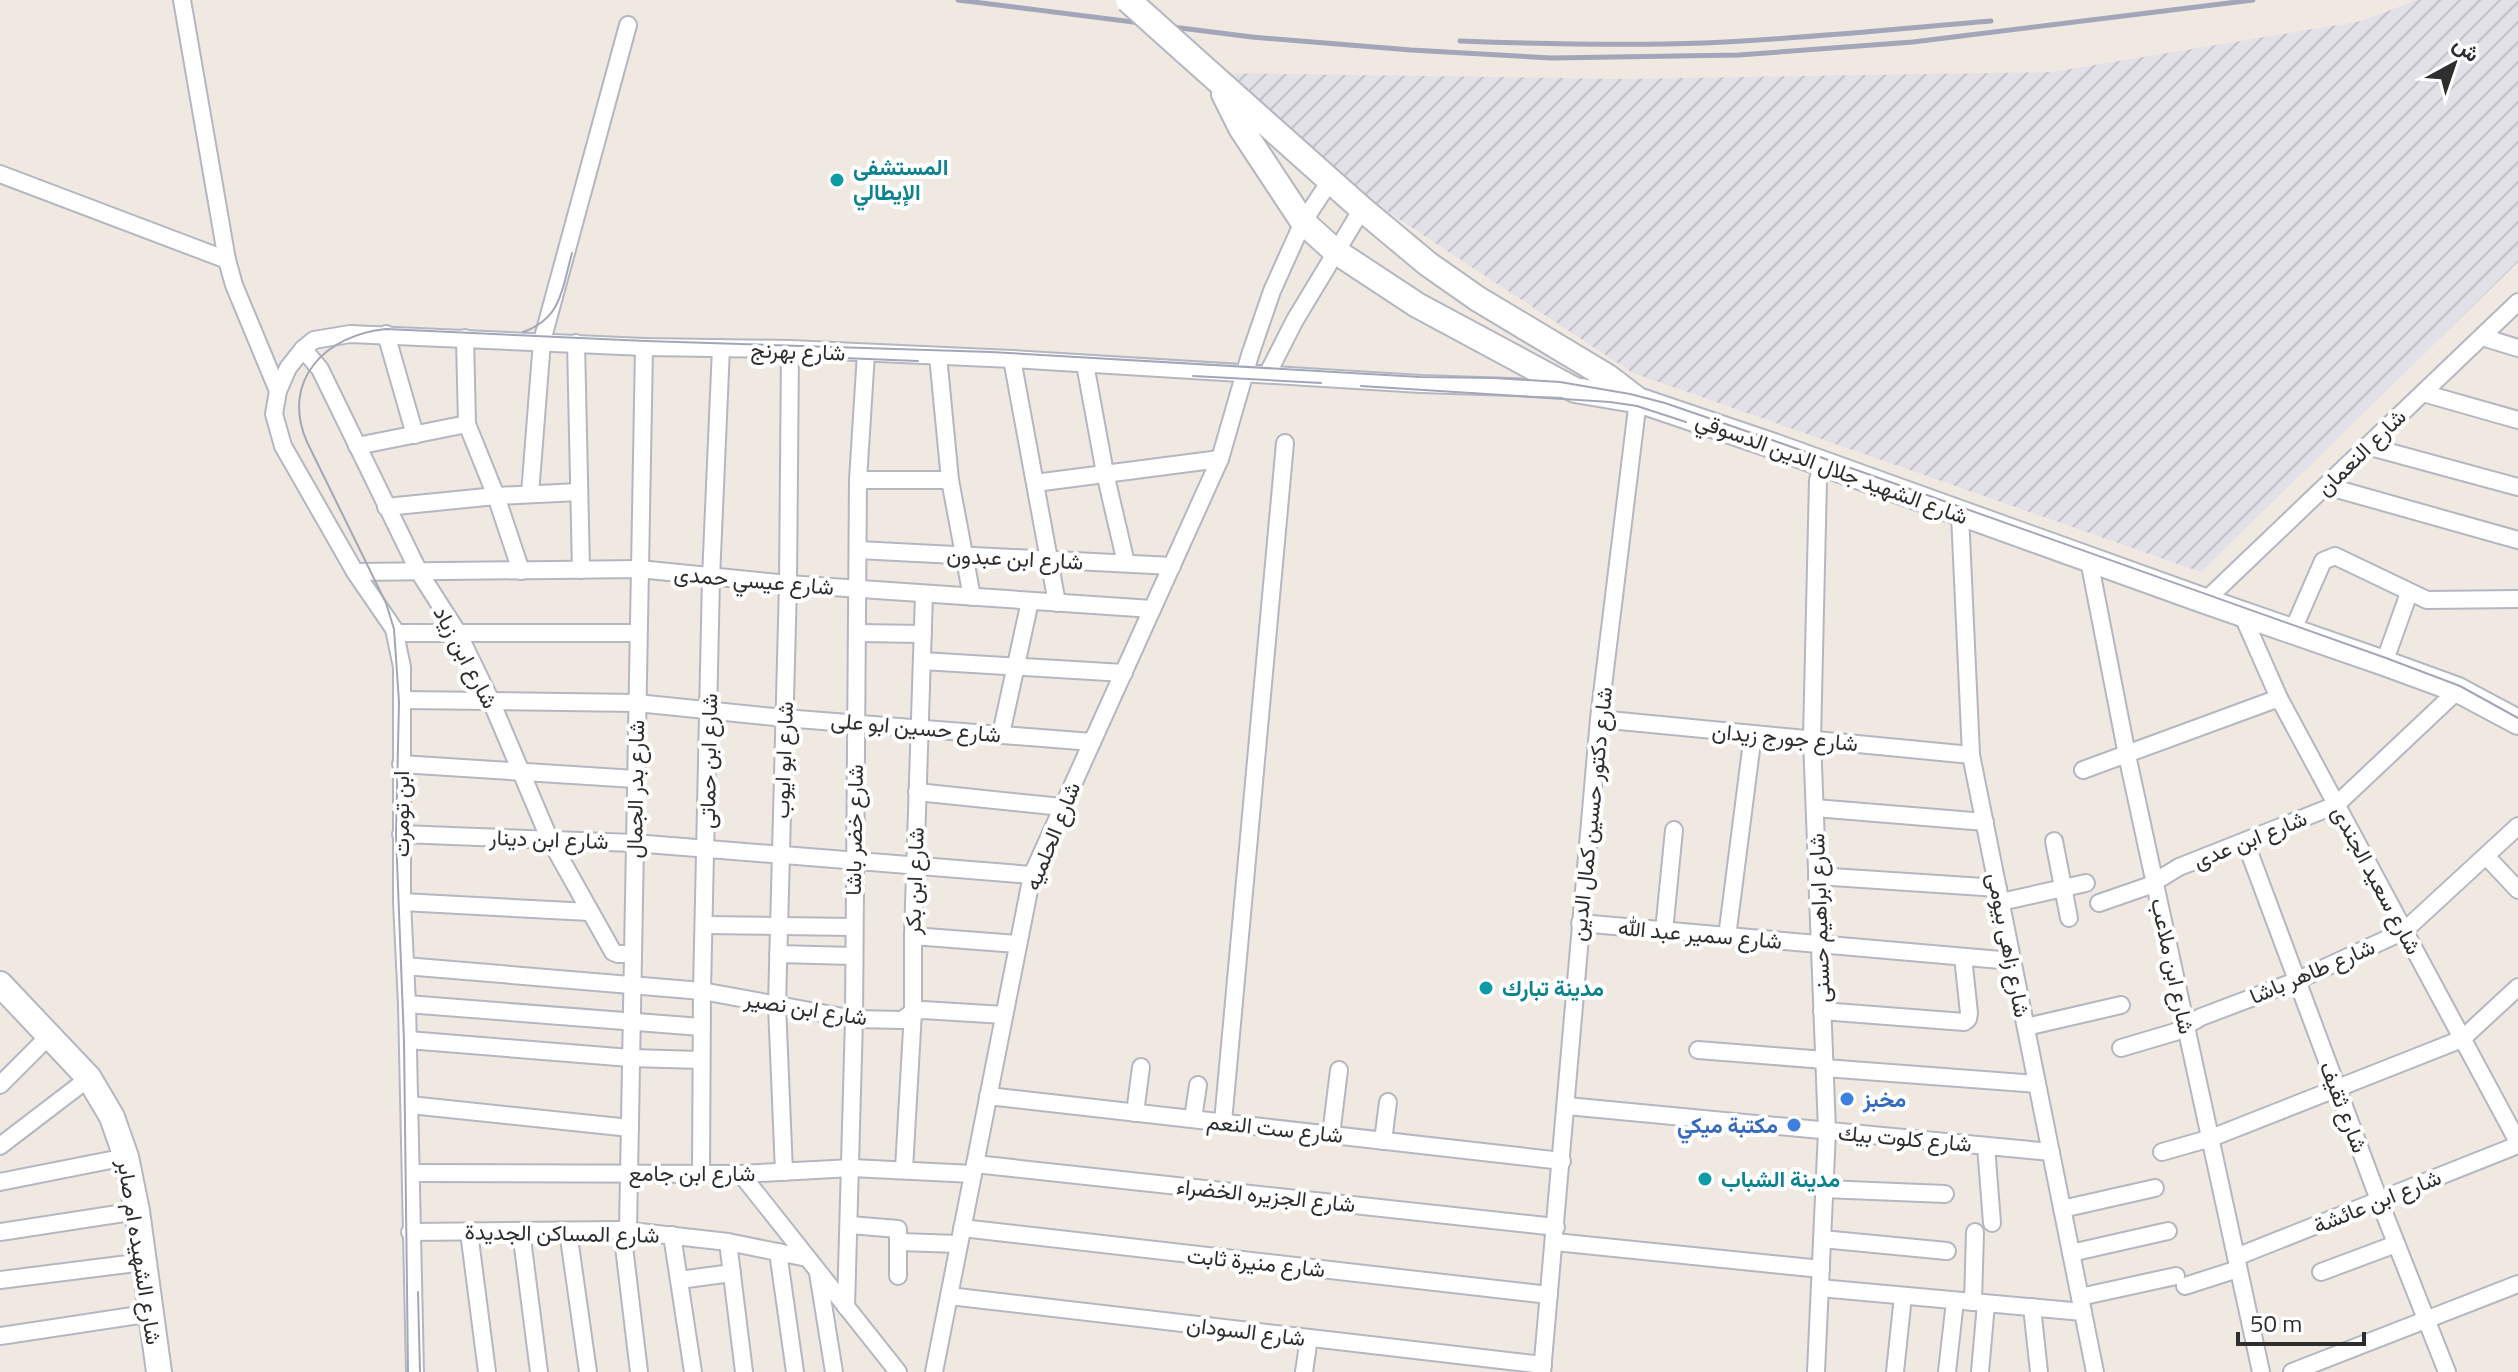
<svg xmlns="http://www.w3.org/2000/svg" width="2518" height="1372" font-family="'Titillium Web',Vazirmatn,sans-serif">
	<defs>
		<pattern id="industrial-furrows" width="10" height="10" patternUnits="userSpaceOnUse" patternTransform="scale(2)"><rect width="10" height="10" fill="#e3e1e8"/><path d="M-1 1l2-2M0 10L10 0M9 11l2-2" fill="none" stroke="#c3c1c7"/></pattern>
	</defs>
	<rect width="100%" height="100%" fill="#efe9e1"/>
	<polygon fill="url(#industrial-furrows)" points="2417,0 2518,0 2518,262 2201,572 1633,373 1373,202 1217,73 1623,79 2052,72 2362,21"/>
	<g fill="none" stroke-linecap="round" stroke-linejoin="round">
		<g stroke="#b4b7c1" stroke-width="20">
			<g id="street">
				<polyline points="182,0 227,260 234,285 278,391"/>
				<polyline points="0,174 227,260"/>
				<polyline points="386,334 415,435"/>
				<polyline points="2482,337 2518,348"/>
				<polyline points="465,338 467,424 496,496 521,571"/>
				<polyline points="576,343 581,570"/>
				<polyline points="303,349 320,369 419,572 458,633 491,701 549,838 613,952 618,954 631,954"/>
				<polyline points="938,356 950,480 972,597"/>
				<polyline points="1012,359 1057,603"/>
				<polyline points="1085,364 1105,473 1126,563"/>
				<polyline points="1268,373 1295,320 1362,209"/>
				<polyline points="2423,393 2518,420"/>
				<polyline points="357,446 467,424"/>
				<polyline points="2367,446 2518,487"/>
				<polyline points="858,480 950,480"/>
				<polyline points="1035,483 1220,459"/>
				<polyline points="2326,486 2518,540"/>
				<polyline points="530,494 542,341 628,25"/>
				<polyline points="386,507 496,496 579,492"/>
				<polyline points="1960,514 1971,755 2095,1372"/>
				<polyline points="858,550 1172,566"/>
				<polyline points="2089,560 2127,755 2261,1372"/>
				<polyline points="355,572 639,569 788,584 1152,609"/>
				<polyline points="2205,601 2518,302"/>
				<polyline points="2242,614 2279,698 2518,1142"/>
				<polyline points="2292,632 2323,561 2335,556 2427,600 2518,599"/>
				<polyline points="396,633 638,633"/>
				<polyline points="858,633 923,634"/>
				<polyline points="922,661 1124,673"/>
				<polyline points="2384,663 2409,593"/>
				<polyline points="404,700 637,703 784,718 1092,742"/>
				<polyline points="1599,719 1971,755"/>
				<polyline points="1001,734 1030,601"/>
				<polyline points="401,764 635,779"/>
				<polyline points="2083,770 2279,698"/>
				<polyline points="917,792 1062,807"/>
				<polyline points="1815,808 1985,822"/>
				<polyline points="401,834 634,843 1032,875"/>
				<polyline points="2054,841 2069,918"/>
				<polyline points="2245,841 2379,1200 2447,1372"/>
				<polyline points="2486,856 2518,890"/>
				<polyline points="1817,876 1998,888"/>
				<polyline points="402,902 589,912"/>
				<polyline points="2001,902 2086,883"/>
				<polyline points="2099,903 2148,886 2179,867 2336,805 2458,690"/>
				<polyline points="1580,923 2012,961"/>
				<polyline points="704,925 853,927"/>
				<polyline points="1664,931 1674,830"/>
				<polyline points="913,936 1017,944"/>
				<polyline points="1727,937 1753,734"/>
				<polyline points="778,954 853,956"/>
				<polyline points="405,966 702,991 854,1019 902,1020 913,1012 923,1010 1004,1015"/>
				<polyline points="407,1004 701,1027"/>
				<polyline points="1822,1011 1964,1022 1968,1019 1969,1013 1963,957"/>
				<polyline points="2026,1027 2121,1005"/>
				<polyline points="408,1040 630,1058 701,1060"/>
				<polyline points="2121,1048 2175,1032 2201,1017 2296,981 2404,931 2518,826"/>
				<polyline points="1698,1050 1824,1060"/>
				<polyline points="1825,1068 2037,1084"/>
				<polyline points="0,1085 49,1036"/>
				<polyline points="988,1096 1562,1161"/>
				<polyline points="410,1105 630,1128"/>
				<polyline points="1567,1106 2051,1152"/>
				<polyline points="1135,1113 1141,1067"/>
				<polyline points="1193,1119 1198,1085"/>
				<polyline points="1223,1122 1285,443"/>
				<polyline points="1331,1135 1339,1070"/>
				<polyline points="1383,1141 1388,1102"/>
				<polyline points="0,1146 89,1078"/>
				<polyline points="1986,1146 1992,1223"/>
				<polyline points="2162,1152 2211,1138 2462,1039 2518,987"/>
				<polyline points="975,1164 1556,1227"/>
				<polyline points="904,1169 913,1012 913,936 924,594"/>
				<polyline points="784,1172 777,1005 788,584 790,349"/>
				<polyline points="411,1173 741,1174 852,1168 973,1174"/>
				<polyline points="701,1174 702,991 711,578 721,348"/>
				<polyline points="741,1174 898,1372"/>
				<polyline points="0,1182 126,1157"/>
				<polyline points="1824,1189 1945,1194"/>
				<polyline points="2062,1209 2155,1188"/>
				<polyline points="850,1225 898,1229 898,1276"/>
				<polyline points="962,1228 1549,1295"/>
				<polyline points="622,1230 639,1372"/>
				<polyline points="521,1231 539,1372"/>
				<polyline points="568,1231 588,1372"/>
				<polyline points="628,1231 644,347"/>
				<polyline points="0,1232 137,1211"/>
				<polyline points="410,1232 622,1230 728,1242 807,1258"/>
				<polyline points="469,1232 487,1372"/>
				<polyline points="672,1235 693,1372"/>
				<polyline points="1822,1239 1947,1251"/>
				<polyline points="728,1242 744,1372"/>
				<polyline points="899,1242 959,1244"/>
				<polyline points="1555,1242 1821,1269"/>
				<polyline points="778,1252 795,1372"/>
				<polyline points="2071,1253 2168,1231"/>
				<polyline points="2236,1257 2518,1145"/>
				<polyline points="2321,1272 2396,1244"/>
				<polyline points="818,1273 834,1372"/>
				<polyline points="0,1280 144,1262"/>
				<polyline points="679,1280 732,1273"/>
				<polyline points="2185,1286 2238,1269"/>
				<polyline points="1820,1288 2083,1312"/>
				<polyline points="949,1296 1543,1365"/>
				<polyline points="2080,1297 2176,1276"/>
				<polyline points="1973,1302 1975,1232"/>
				<polyline points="846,1307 854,1019 858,480 866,353"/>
				<polyline points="2032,1307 2039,1372"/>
				<polyline points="0,1336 152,1313"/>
				<polyline points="415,1372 407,1004 402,902 402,667 394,629 355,572 283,446 274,414 278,391 288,368 303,349 314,340 350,334 644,347 790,349 1012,359 1421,384 1567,389"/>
				<polyline points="934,1372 1032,875 1220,459 1250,355 1272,291 1303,222 1330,181"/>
				<polyline points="1304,1372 1309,1338"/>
				<polyline points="1542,1372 1599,719 1638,400"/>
				<polyline points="1816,1372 1827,1131 1812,739 1818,480 1823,464"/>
				<polyline points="1895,1372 1903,1296"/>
				<polyline points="1947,1372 1955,1301"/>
				<polyline points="1980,1372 1986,1304"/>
				<polyline points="2292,1372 2518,1284"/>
			</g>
		</g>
		<g stroke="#b4b7c1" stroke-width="28">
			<g id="secondary">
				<polyline points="1187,53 1362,209 1428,264 1478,299 1608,377 1638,400 1771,445 2205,601 2384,663 2458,690 2518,722"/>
				<polyline points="1224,94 1241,128 1303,222 1335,251 1417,305 1560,382 1575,390 1634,400"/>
				<polyline points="0,984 89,1078 112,1117 126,1157 137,1211 159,1372"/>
			</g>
		</g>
		<use href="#street" stroke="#fff" stroke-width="16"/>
		<use href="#secondary" stroke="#fff" stroke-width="24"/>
		<g stroke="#a3a6b8" stroke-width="2">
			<path d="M523,332c39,-14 39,-43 49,-79"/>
			<polyline points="818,357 918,361"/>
			<polyline points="1193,376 1321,383"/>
			<polyline points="1361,386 1610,402 1637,406 1686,422"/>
			<polyline points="418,1292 420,1372"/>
			<path d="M408,1372l-4,-331 -8,-206 3,-133 -5,-73 -8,-26 -79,-161c-27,-62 19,-107 79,-113l260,12 345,11 429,25 74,1 66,4 70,12 35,9 107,37 614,218 74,28 58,32"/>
		</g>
		<g stroke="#a3a6b8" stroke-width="5">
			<polyline points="958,0 1252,37 1411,50 1551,58 1739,55 1913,42 2253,0"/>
			<path d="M1460,41c81,3 163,5 244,2 96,-4 192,-14 287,-22"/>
		</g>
		<g stroke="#b4b7c1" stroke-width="28" stroke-linecap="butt">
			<polyline id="secondary-bridge" points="1128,0 1187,53"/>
		</g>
		<use href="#secondary-bridge" stroke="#fff" stroke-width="24"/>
	</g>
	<g fill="#0f9aa8" stroke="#fff" stroke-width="3">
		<circle cx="837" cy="180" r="8"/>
		<circle cx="1486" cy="988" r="8"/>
		<circle cx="1705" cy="1179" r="8"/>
	</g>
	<g fill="#3f7fe0" stroke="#fff" stroke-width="3">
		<circle cx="1847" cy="1099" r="8"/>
		<circle cx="1794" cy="1125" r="8"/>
	</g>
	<g text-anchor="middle" stroke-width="8" stroke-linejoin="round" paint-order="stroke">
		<g font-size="22" font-weight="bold" fill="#0d838f" stroke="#fff" text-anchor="start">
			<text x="853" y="175">المستشفى<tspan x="853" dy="25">الإيطالي</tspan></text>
			<text x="1502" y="996">مدينة تبارك</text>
			<text x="1721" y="1187">مدينة الشباب</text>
		</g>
		<g font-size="22" fill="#2e2e2e" stroke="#fff">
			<text transform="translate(798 351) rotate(2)" y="8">شارع بهرنج</text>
			<text transform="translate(2361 452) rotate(-44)" y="8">شارع النعمان</text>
			<text transform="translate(1832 468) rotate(20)" y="8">شارع الشهيد جلال الدين الدسوقي</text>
			<text transform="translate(1015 558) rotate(3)" y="8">شارع ابن عبدون</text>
			<text transform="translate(754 580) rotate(5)" y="8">شارع عيسي حمدى</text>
			<text transform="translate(466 657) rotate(62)" y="8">شارع ابن زياد</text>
			<text transform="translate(916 727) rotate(5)" y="8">شارع حسين ابو على</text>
			<text transform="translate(1785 737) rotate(5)" y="8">شارع جورج زيدان</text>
			<text transform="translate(783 760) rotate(-88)" y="8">شارع ابو ايوب</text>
			<text transform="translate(708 761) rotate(-89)" y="8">شارع ابن حماتى</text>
			<text transform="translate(635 789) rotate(-89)" y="8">شارع بدر الجمال</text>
			<text transform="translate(401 814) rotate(-90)" y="8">ابن تومرت</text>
			<text transform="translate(1591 814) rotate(-84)" y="8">شارع دكتور حسين كمال الدين</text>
			<text transform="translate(854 830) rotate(-89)" y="8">شارع خضر باشا</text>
			<text transform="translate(1052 836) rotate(-68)" y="8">شارع الحلميه</text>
			<text transform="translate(549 839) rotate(2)" y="8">شارع ابن دينار</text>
			<text transform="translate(2250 839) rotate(-22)" y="8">شارع ابن عدى</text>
			<text transform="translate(2377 880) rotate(62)" y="8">شارع سعيد الجندى</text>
			<text transform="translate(914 881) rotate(-88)" y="8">شارع ابن بكر</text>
			<text transform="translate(1819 918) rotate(-92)" y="8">شارع ابراهيم حسنى</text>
			<text transform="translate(1700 934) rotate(5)" y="8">شارع سمير عبد الله</text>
			<text transform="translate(2009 945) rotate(79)" y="8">شارع زاهى بيومى</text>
			<text transform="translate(2173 966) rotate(78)" y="8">شارع ابن ملاعب</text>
			<text transform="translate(2312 971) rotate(-23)" y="8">شارع طاهر باشا</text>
			<text transform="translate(806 1008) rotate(9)" y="8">شارع ابن نصير</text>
			<text transform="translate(2344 1107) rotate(69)" y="8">شارع ثقيف</text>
			<text transform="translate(1275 1128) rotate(6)" y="8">شارع ست النعم</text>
			<text transform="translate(1905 1138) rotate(5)" y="8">شارع كلوت بيك</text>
			<text x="692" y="1181">شارع ابن جامع</text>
			<text transform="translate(1266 1195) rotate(6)" y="8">شارع الجزيره الخضراء</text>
			<text transform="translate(2377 1201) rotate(-22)" y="8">شارع ابن عائشة</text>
			<text transform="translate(562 1233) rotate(1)" y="8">شارع المساكن الجديدة</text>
			<text transform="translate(140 1252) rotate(81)" y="8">شارع الشهيده ام صابر</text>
			<text transform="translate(1256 1262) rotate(6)" y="8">شارع منيرة ثابت</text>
			<text transform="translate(1246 1331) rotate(7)" y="8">شارع السودان</text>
		</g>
		<g font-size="22" font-weight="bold" fill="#366cbe" stroke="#fff" text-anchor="start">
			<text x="1863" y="1107">مخبز</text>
			<text x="1778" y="1133" text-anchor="end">مكتبة ميكي</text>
		</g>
	</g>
	<g transform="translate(2454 64) rotate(40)" stroke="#ffffff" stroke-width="6" paint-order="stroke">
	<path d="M0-6L14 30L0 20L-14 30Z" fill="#2e2e2e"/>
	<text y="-12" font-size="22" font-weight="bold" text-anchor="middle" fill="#2e2e2e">ش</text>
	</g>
	<path d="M2238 1332v12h126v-12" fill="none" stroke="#2e2e2e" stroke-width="4"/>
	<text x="2250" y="1332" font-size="24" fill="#2e2e2e" stroke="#ffffff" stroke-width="6" paint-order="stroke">50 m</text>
</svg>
